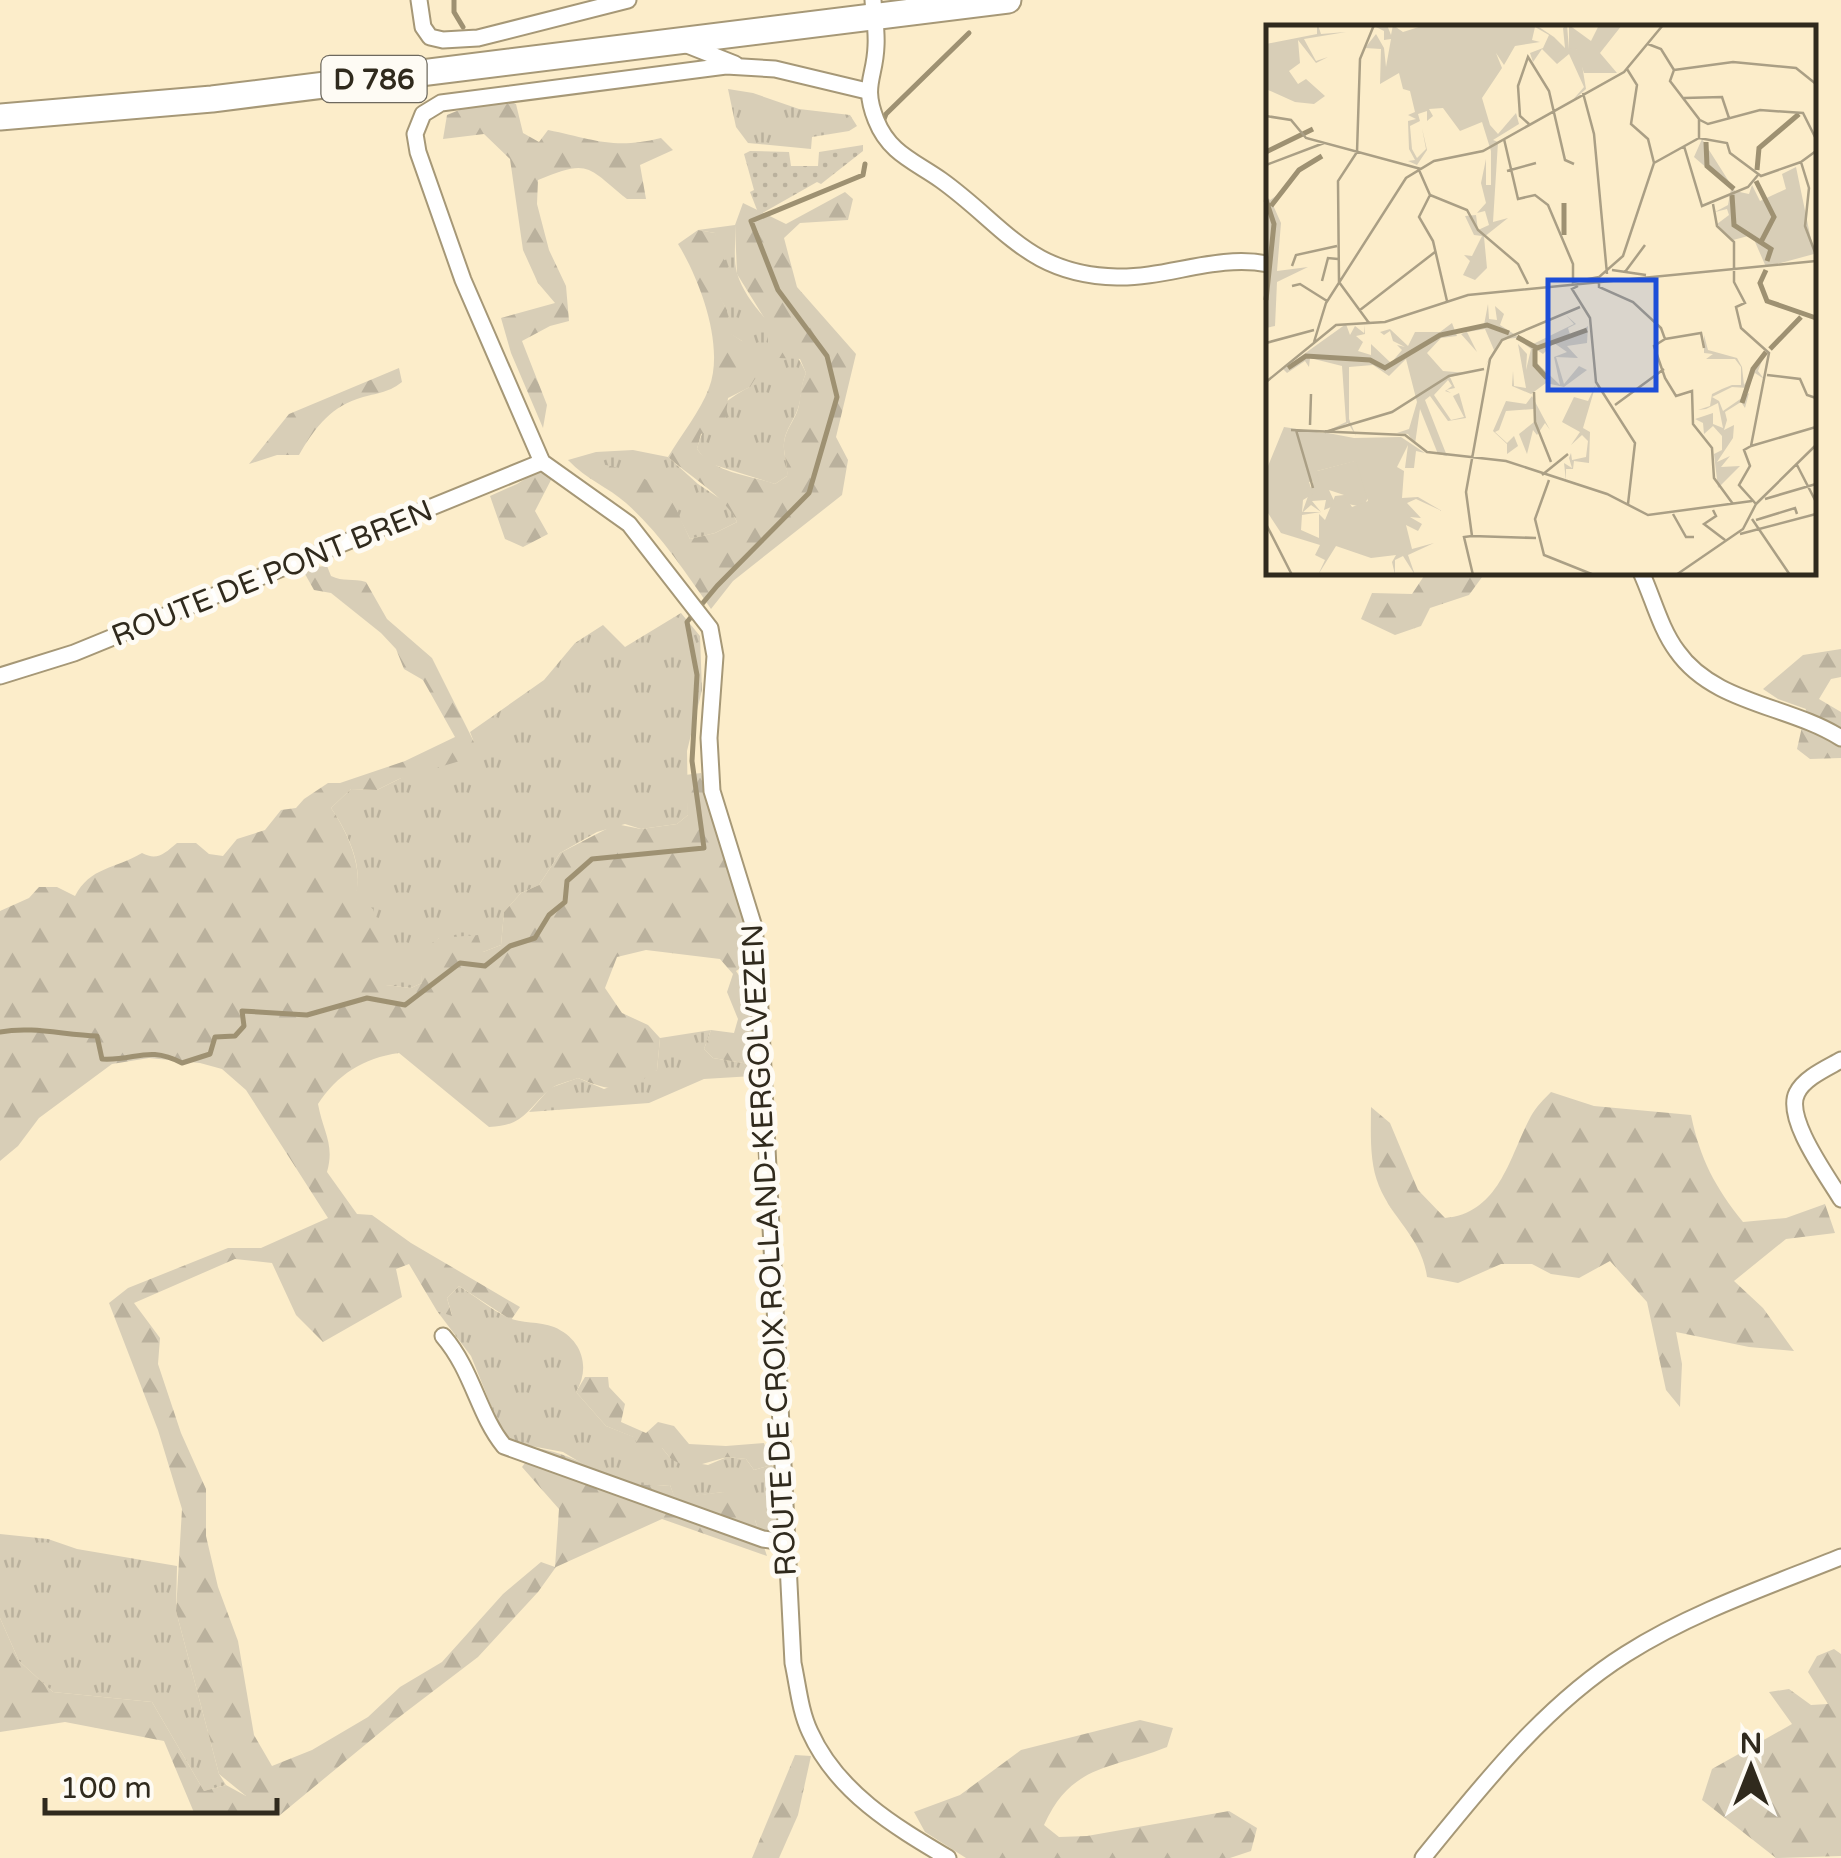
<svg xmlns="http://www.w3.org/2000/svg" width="1841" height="1858" font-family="'Varela Round',sans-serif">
	<defs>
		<pattern id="grass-tufts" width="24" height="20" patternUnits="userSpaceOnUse" patternTransform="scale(2.5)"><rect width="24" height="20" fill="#d8ceb7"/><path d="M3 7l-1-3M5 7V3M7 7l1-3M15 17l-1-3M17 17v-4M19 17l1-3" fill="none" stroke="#bab19d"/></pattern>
		<pattern id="forest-firs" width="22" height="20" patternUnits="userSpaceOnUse" patternTransform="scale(2.5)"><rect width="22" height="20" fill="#d8ceb7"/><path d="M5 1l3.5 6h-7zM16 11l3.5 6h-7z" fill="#bab19d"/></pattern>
		<pattern id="park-dots" width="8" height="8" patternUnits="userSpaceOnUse" patternTransform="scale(2.5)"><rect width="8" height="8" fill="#d8ceb7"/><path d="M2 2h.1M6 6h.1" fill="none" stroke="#bab19d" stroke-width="1.8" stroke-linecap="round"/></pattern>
	</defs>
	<rect width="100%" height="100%" fill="#fcedca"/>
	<g fill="url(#grass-tufts)">
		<polygon points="728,89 753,93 799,109 850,115 857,126 849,131 812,137 811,149 748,143 736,127"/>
		<path d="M735,225c1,15 -2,34 2,48 12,40 54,63 69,100 -5,11 -4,20 -7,32 -3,13 -14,24 -15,38 -1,11 4,21 3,33l-12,8 -67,-21 -11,-14c7,-29 27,-50 53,-62l-8,-46 -15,-9v-22l-9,-15 -3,-62 -17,-3z"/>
		<polygon points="633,450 668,457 698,484 728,504 737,522 715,533 690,539 671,501 568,460 596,452"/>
		<path d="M681,613l19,23 2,54 -15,61 1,64 -11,9 -36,5 -16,-5 -28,8 -37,21 -21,32 -18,8 -17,19 -3,33 -18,7 -44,-14c-14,13 -18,27 -17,45l-11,5 -26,-3 -31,-88c12,-27 -7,-66 -23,-89l20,-19 26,1 97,-48 -4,-10 74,-52 31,-37 28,-18 22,22z"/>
		<polygon points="711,1030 704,1049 713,1058 749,1064 753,1076 704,1079 649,1103 529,1112 550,1088 578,1078 604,1089 657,1070 660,1038"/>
		<path d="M459,1286c16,10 31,23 48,31 13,7 32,4 47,10 28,12 37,40 22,65l30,34 56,22 9,11 37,6 19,-8 19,2 8,11 17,-5 5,2 2,68 -19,-3 -4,-12 -32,-28 -48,7 -5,-14 -27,2 -55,-20 -25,-15 -53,-10 -10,-14 -29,-72 -34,-45 15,4 -5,-17z"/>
		<polygon points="0,1534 48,1539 77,1549 177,1566 176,1611 219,1774 226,1785 204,1791 152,1702 53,1692 19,1661 0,1618"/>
	</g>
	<g fill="url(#forest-firs)">
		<path d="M507,100l9,4 7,29 16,9 9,-12c45,9 65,20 113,8l12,12 -33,15 6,34h-19c-40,-32 -37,-41 -89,-19l-1,24 12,46 17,36 3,35 -19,5 -28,15 25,64 -4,23 -32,-75 -10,-35 54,-15 -17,-20 -15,-33 -13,-91 -26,-25 -41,5 4,-24 34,-14z"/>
		<path d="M845,192l8,7 -5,21 -48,3 -16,15 13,49 59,67 -20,83 12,23 -6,35 -109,86 -22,28c-25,-36 -52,-77 -85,-106 -18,-16 -39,-23 -58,-43 36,2 81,11 104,42 7,11 12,25 18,37l25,-6 22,-11c-12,-26 -47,-45 -69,-65 13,-22 32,-45 41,-69 16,-42 -9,-108 -31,-144l20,-14 17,3 19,56 -15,6 8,15v21l15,10 23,22 -15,24 -22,11 -3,26 -24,10 -4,15c19,25 49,25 78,35l12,-8c1,-12 -4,-23 -3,-33 1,-14 13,-25 15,-38 2,-12 2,-21 7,-32l-6,-14 -21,-1 -11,-12v-22l-31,-50 -2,-49 8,-22 43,21z"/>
		<path d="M399,368l3,14c-15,12 -28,11 -45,17 -29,10 -44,32 -58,56h-22l-28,9 40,-50z"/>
		<polygon points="538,471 552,478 535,511 548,534 523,547 505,539 490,496 517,484"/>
		<path d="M327,566l4,10c12,6 22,2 35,6l21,37 45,39 42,84 -4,16 -71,21 -22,11 -26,-1 -20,19c16,23 34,62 24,89l18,12c9,25 19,50 13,76l25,3 11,-5 -1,-13 -8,-14 26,-18 39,-3 5,17 18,-7 3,-33 17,-19 18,-8 21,-32 56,-29 25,5 36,-5 11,-9 -3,-40 16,-2 20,76 11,24 13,46 3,44 -12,8 4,6 11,4 3,73 -5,10 -36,-6 -9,-9 7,-19 23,3 4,-14 -11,-27 6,-18 -13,-15 -74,-9 -29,7 -12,31 17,25 26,12 12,13 -3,32c-32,23 -42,23 -79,8 -10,4 -23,6 -30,13 -22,20 -25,35 -59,36l-90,-74c-36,5 -62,22 -81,51 5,28 17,40 9,68l30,42 15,1 39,28 109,64 -9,13 -52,-34 -12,12 5,18 -15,-5 -28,-47 -13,5 6,28 -79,45 -27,-27 -24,-52 -37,-4 -101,44 26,35 -2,26 23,69 25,56v47l12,51 20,54 16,94 18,31 40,-16 56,-33 32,-30 42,-25 61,-68 38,-32 14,5 4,-58 -37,-42 14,-19c53,8 76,43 134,37l5,13 48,-6 30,5 2,23 12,36 -105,-37 -106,48 -18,25 -60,65 -84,64 -114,94h-85l-31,-74 -99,-19 -65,10v-114l19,43 34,31 99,10 52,89 22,-6 20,11 -27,-22 -43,-163 6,-102 -24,-79 -49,-127 19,-15 100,-40h33l67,-30 -82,-128 -24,-21 -22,-6 -51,-5 -37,6 -73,54 -21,28 -18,15v-250l29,-13 10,-11h18l18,9c15,-29 40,-27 67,-43 15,8 22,1 35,-10h19l13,11 14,2 14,-17 28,-9 16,-20 15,-2 8,-9 24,-16h12l65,-22 50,-24 -32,-57 -19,-11 -8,-20 -15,-16 -50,-40 -17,-3 -9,-16 8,-7z"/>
		<polygon points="1426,573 1485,573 1469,595 1430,608 1421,626 1395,635 1361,619 1372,593 1412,594"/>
		<polygon points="1841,649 1841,677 1831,679 1819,699 1841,712 1841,758 1810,759 1797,749 1806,709 1778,699 1763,689 1803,655"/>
		<path d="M1551,1092l43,14 97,9c9,44 24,72 52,107l43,-4 39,-14 10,29 -49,6 -52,42 29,27 31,43 -45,-4 -73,-15 6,32 -2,43 -14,-17 -19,-88 -37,-41 -31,17 -28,-4 -19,-10h-31l-43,19 -31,-6c-5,-39 -34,-57 -48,-91 -10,-24 -8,-53 -8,-79l19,16 28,67 27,28c55,-5 64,-61 86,-102 5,-9 13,-17 20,-24z"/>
		<polygon points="585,1377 608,1377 609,1387 625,1404 621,1422 646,1433 658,1422 674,1426 689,1444 726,1446 764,1443 771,1465 754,1470 746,1459 727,1457 688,1468 671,1459 662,1448 644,1453 633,1437 606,1426 576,1392"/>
		<polygon points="1834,1649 1841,1654 1841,1856 1776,1858 1702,1800 1712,1769 1792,1724 1769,1692 1789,1689 1811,1705 1828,1704 1808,1672 1817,1656"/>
		<path d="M1140,1720l33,8 -6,19c-56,23 -95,16 -123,78l15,12 28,-1 142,-25 28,17 -6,23 -21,7h-264l-41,-26 -11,-20 46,-17 61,-45z"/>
		<polygon points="795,1755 811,1756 798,1815 779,1858 752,1858"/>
	</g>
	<polygon fill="url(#park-dots)" points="863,145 863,151 821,184 817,182 759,215 750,192 754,190 744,154 750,151 789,152 791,166 818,166 819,152"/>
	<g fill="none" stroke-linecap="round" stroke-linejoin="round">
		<g stroke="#9e9172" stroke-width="5">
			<polyline points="454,0 454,12 463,27"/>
			<polyline points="882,124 886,114 969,33"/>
			<path d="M0,1032c32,-6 64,3 97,4l5,23c34,2 46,-14 80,4l28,-9 5,-17 20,-1 9,-10 -2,-15 65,4 60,-17 38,7 55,-42 25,3 25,-20 25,-8 14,-23 16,-13 2,-21 25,-22 112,-11 -12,-87 5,-86 -10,-53 30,-36 92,-93 28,-96 -10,-41 -49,-66 -27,-69 112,-46 2,-11"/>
		</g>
		<g stroke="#a69877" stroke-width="19">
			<g id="street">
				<polyline points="419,0 423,27 430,37 443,40 478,38 628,0"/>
				<path d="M873,0c1,15 4,30 3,46 -1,32 -14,39 0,74 13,33 38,41 65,60 63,45 87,95 176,97 51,1 100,-23 151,-13"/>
				<polyline points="687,45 735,64"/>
				<path d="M867,91l-92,-22 -49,-3 -285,37 -18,11 -8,20 3,18 45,128 79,182 87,62 81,104 5,28 -6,82 3,53 42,136 4,43 35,693c5,23 7,48 17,69 27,60 84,94 138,126"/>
				<path d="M1641,572c12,26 19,56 36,79 37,53 112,54 164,87"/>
				<polyline points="0,676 74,653 542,462"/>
				<path d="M1841,1060c-14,8 -37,18 -44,33 -13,25 31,84 44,106"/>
				<path d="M443,1336c30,35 35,78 61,110l259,93 22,3"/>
				<path d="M1423,1858c60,-74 122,-153 203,-204 66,-42 143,-68 215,-97"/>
			</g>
		</g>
		<g stroke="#a69877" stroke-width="29">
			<polyline id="primary" points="0,117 212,99 1008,0"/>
		</g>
		<use href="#street" stroke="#fff" stroke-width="15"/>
		<use href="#primary" stroke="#fff" stroke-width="25"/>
	</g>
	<g text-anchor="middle" stroke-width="10" stroke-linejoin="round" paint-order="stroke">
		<rect fill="#fefbf4" stroke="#6e695e" stroke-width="2.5" x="321.5" y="56" width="105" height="46" rx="8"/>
		<g font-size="28" font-weight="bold" fill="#302a1d">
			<text x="374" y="89">D 786</text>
		</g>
		<g font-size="30" fill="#302a1d" stroke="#fefbf4">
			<text transform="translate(272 573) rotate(-22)" y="10">ROUTE DE PONT BREN</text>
			<text transform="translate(769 1250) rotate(-93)" y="10">ROUTE DE CROIX ROLLAND-KERGOLVEZEN</text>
		</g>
	</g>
	<g transform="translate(1266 25)">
		<rect width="550" height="550" fill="#fcedca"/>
		<path d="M303,0l22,16 8,-16h23l-22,28 17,20h-33l-8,-24 -7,1zM92,435l10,38 -5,9 -20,-4 1,-8 -15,-5 7,15 -12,5 2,-10 -14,1 9,11 -10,-7 -9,8 15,-42z" fill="#d8ceb7"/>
		<path d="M51,0h1l3,9 25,-2 -42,7 12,22 12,-4 -12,6 -18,-23 2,23 -11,8 9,13 8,-5 19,17 -11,8 -19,-2 -29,-13v-45l51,-10zM106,0h15l4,10 2,-10 10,7 22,-7h111l18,12 11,11 -2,-20 4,-3 2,24 7,-1 5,11 5,30 -15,13 13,-15 -15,-33 -12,10 -15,-15 -9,13 -3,-9 13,-5 6,-13 -14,-8 -3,13 8,2 -25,4 -11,19 -8,-12 6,15 -20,30 8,27 8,9 18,-21 3,11 -26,16 5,2 -5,80 15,-4 -24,19 3,31 -12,12 -12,-5 7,-14 -6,-6 8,1 10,-20 -8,-1 -9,-19 11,-1 2,15 11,-5 -4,-14 -8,2 9,-10 -5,-20 5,-24v26h5v-34l-9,-29 -22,9 -17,-23 -14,1 4,7 -6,5v-10l-9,3 2,7 -10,5 2,23 5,9 9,-9 -4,-21 5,22 -10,15 -9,-4 7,-1 -6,-11 -1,-28 8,-2 -8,-4 7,-3 -5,-21 -7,-2 -4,-16 -19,11 1,-35 -16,-1 11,-14 8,14 2,19 5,-28 -7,1v-9zM436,114l33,52 14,3 3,-9 8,16 26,-12 -4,-15 14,-7 18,87 -48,13 -14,-32 -19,5 -16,-16 12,-9 -2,-6 -12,3 13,-7 3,-16 -37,-32zM22,163l-15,17 8,18 -4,48 31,-4 -31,15 -2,44 -9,2v-132l4,4zM222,279l1,15 8,1 -2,-14 9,8 -4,11 31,20 43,-21 -8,-9 10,9 -8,4 3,10 17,-12 -1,17 -20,3 11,12 -22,-1 8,27 15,-18 8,4 -23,17 -18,-4 -15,11 -19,-8 1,-15 1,15 12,2 -8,-44 9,10 -1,16 5,-21 -15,-11 -13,1 -18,27 9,-16 -9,-21 -18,3 10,20 -16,-18 23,-9zM288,318l13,9 -13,5 6,28 -23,-22v-13l6,4zM80,299l4,11 5,-9 9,7v-8l1,9 -9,2 7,6 -5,9 13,4v-11l20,19 11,-13 -5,-5 8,2 -12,-6 -3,-10 -6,4 -4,-3 10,-3 18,17 7,-14h25l12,-9 5,13 -16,2 -14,15 16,18 24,2 -17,4 5,11 -9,2 5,3 -6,-2 7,-5 -4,-6 -14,15 17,25 13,-3 -11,-21 6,-3 7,25 -18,3 -18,-25 -5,4 22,56 -9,-2 -18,-45 -5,35 -7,-10 -11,-1 12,-4 8,-27 -11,-43 -17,17 -16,-11 -24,2v52l7,17 -8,-13 -20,10 26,5 47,-1 24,16 -9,-2 -2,17h-9l3,-23 -11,22 7,4 -2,27 16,-1 24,14 -26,-12 -9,4 14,15 -11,-1 12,7 -4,7 -12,-6 6,24 22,-6 -26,12 7,20 -12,-19 -8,4v15l-3,-13 4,-7 -25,3 -35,-12 -18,29 7,-15 -10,-5 5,-10 -39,-12 -15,-23v-39l18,-44 39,6 23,-11 -4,-56 -32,-8 -1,9 -4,-6 -18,12 -4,-4zM90,436l12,40 -16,6 -8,-12 -9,1 -10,24 -6,-6v24l-18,-8 1,-15 19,-3h-19l1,-12 10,-6 -4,-12 10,-1 -2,-10zM438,310l4,15 29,8 5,9 2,18 22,-35 -8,21 6,8 -9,-6 -7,15 -16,-1 -20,10 7,4 4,10 26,-18 -4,15 -4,-6 -16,10 2,8 -3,10 10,-5 -1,13 -16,24 13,-6 -9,11 19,-1 -22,22 -4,-34 8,-4v-14l-9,-10 -9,8 -1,-11 -8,-4 18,-6v11l10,4 -5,-25 -12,6 -8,1 12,-4 2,-12 10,-5 10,-4h9v-18l-6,-8h-29l7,-5 -9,-1zM330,359l-13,44 7,4 -1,31 -15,-2 -1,8h-7v12l-2,-18 8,5 -3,-10 2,-5 1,7 14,-3 2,-16 -6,-6 -11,10 9,-13 -18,-10 12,-25 14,4zM266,371l18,34 -5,-7 -8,12 -4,-5 -6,24 -8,-20 15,-12v-13l-28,2 -7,19 -4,2 12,11 7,-7 4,10 -11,8v-10l-14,-13 13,-30 20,3z" fill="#d8ceb7" fill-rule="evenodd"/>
		<path fill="none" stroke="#9e9172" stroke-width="5" d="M440,117l1,24 27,23M0,127l47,-23M491,145l2,-22 40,-34M490,156l18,36 -13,25M466,170l2,30 37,24 -4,12M0,175l8,24 -8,76M298,178v32M5,181l28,-36 23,-14M500,245l-6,13 7,18 49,17M251,312l20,11 50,-18M269,324v16l12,13M504,324l31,-32M22,343l18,-12 64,4 15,8 55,-33 47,-10 22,8M476,378l11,-34 13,-17"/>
		<path fill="none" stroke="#aa9f85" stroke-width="2.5" d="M382,19l13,5 13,21 -4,11 29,38v19M361,44l10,16 -6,39 17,15 6,24 -31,93 -24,21v10l34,15 28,26 4,11 -11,7 11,32 11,18 16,-5 1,33 19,24 2,30 19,26M408,45l59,-8 63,6 20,16M317,68l11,41 13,140M418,73l38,-1 7,21M0,91l25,4 15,18 115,31M434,95l8,4 52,-14 43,3 13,26M263,99l-9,-8 -2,-30 10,-29 21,34 16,69 9,4M238,114l14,60 17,-4 13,10 25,59v18l26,-5M418,121l18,60 46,-19 10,-12M550,126l-15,11 8,26 -4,38 11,29M388,138l45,-25 28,5 3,10 31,23 40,-14M0,140l58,-22M153,145l11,25 37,15 11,20 40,34 10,20M241,146l29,-8M164,170l-11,22 14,24 14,60M447,179l4,22 17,16v40l11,21 -9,4 5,21 28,25 -18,93 -7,4 6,16 -11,19 17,19M26,241l4,-11 41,-9M346,245l34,5M359,247l20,-27M56,256l6,-23 10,1M26,261l8,-2 27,17M312,261l-6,3 18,29 6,64 39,61 -7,61M94,285l75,-58M103,298l-30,-41 -1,-101 19,-29 3,-93 14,-34M399,314l36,-6 3,15M48,317l12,-39 80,-125 28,-17 49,-10 141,-79 39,-47M0,318l48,-13M501,350l33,4 7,16 9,3M0,357l70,-57 49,-3 83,-27 348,-34M268,367l1,30 16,40M349,380l49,-36M44,400l1,-31M25,405l114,5 22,17 79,9 101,33 41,21 104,-14M30,405l17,58M59,407l67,-20 57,-36 35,-7M485,421l65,-19M531,440l18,35M276,450l26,-21M283,455l-14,39 9,36 50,20M499,474l51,-15M490,479l60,-59M447,485l3,6 -12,8 21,16M407,489l13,23h8M486,494l38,56M490,495l39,-12 2,6M0,499l26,51M474,509l76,-20M206,511l-6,-44 24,-133 12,-19 78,-33M206,511l64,2M206,511l-8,1 9,38M410,550l67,-46 13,-25"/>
		<path fill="#1d4ed8" fill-opacity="0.15" stroke="#1d4ed8" stroke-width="5" d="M282,255h108v110h-108z"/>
		<rect width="550" height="550" fill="none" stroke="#302a1d" stroke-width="5"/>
	</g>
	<g transform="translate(1751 1768)" stroke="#fefbf4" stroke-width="8" paint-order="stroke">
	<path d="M0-8L18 38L0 25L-18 38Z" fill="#302a1d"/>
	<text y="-15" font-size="28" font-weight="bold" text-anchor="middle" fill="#302a1d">N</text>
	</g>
	<path d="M45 1798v15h232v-15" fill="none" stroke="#302a1d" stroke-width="5"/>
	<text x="60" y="1798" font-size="30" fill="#302a1d" stroke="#fefbf4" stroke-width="8" paint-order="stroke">100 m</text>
</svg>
